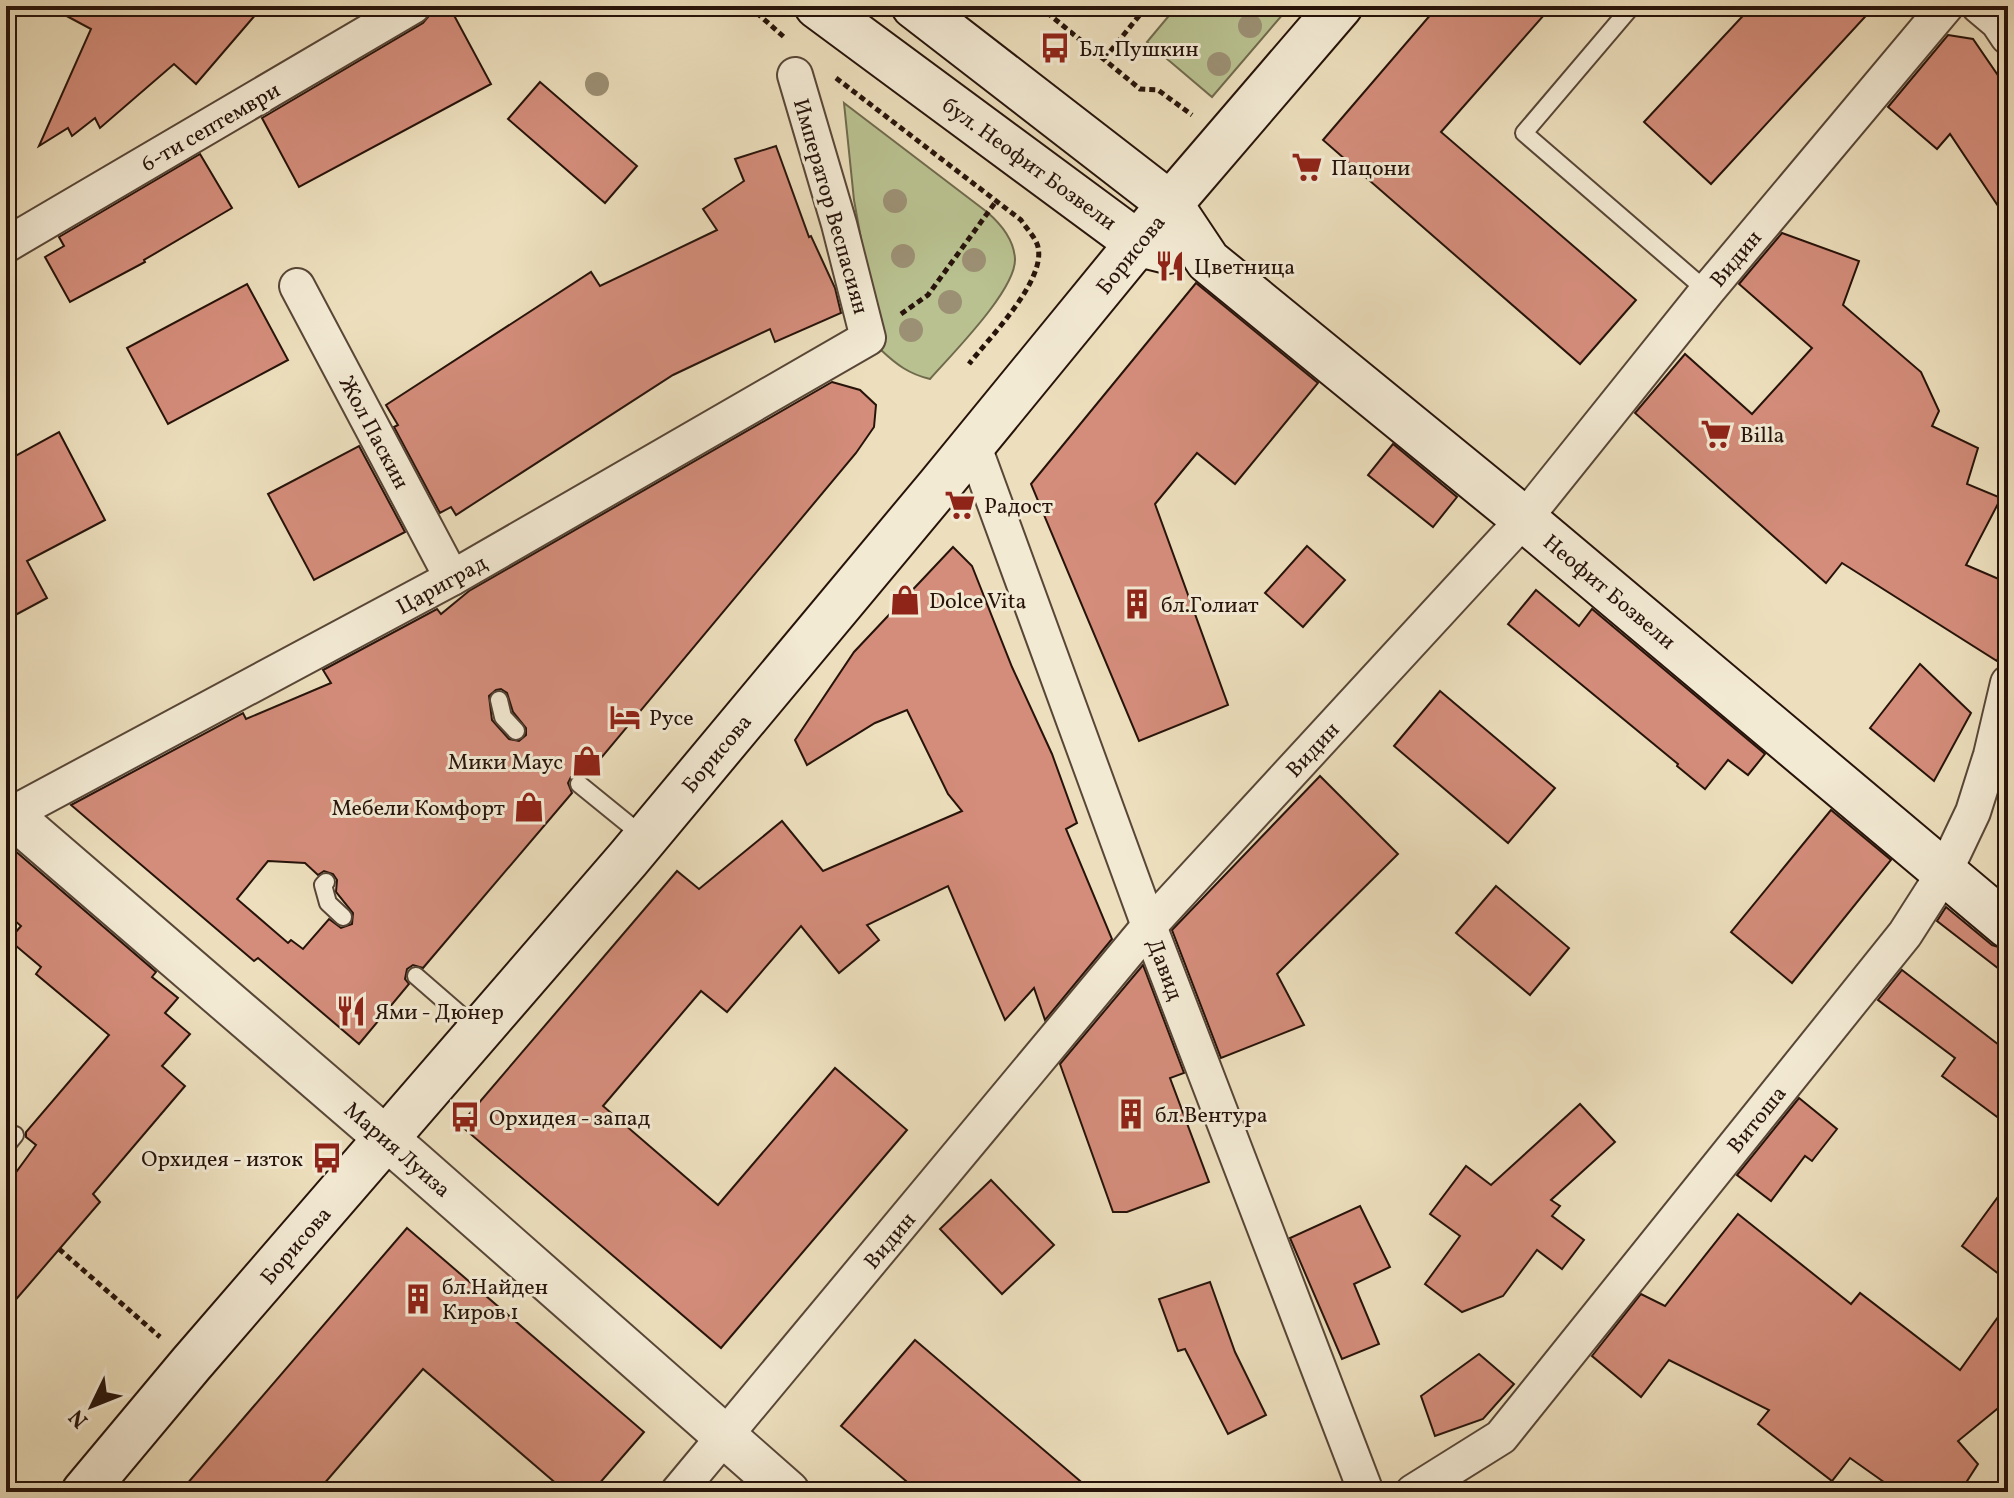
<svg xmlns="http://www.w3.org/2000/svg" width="2014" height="1498" font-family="Vollkorn,serif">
	<rect width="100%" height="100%" fill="#eddfbd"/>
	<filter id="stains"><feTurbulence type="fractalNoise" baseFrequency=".0025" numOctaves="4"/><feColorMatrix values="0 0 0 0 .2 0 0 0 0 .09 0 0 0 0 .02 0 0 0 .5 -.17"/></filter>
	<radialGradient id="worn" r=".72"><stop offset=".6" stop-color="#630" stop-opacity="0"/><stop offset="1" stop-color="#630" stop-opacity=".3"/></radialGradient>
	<g fill="#b9c190" stroke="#706a4d" stroke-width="2">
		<polygon points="1177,6 1290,6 1212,97 1147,42"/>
		<path d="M844,103l143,109c14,12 27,28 28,47 1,31 -63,95 -85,120 -21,-5 -33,-14 -49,-29l-27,-150z"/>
	</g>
	<g fill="#d48d7b" stroke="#27130a" stroke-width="2" fill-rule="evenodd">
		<polygon points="48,6 263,6 196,84 174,64 100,128 95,118 72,136 68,128 39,146 91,29"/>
		<polygon points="442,6 449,6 491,84 299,187 262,118 423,23 432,12"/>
		<polygon points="1438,6 1552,6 1441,132 1636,300 1580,364 1323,140"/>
		<polygon points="1752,6 1875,6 1711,184 1644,122"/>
		<polygon points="1948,35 1973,39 2008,90 2008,221 1950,134 1937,149 1888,107"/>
		<polygon points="540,82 637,166 605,203 508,119"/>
		<polygon points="776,146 809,237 811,236 835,288 841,313 775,342 770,329 673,375 456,515 451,507 440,513 394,427 398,425 386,405 591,272 600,286 717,230 703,209 744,181 735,159"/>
		<polygon points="200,154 232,208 144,260 145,262 70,302 45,257 64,246 59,237"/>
		<polygon points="1782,233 1859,261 1843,305 1921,372 1939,411 1932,426 1978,448 1967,484 2001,498 1966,565 2008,583 2008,635 1997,661 1842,563 1826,583 1635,413 1685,354 1752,414 1812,348 1739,284"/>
		<polygon points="1196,283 1318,383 1235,484 1197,453 1155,504 1228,705 1139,741 1031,484"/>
		<polygon points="247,284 288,360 168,424 127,348"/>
		<path d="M832,382l28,8 16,15 -2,22 -18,26 -270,323 -6,-3 -9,4 -3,6 4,10 -149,175 -10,-3 -6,4 -2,10 4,5 -50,60 -101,-86 -4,3 -183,-156 172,-92 3,6 85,-36 -8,-13 114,-61 4,5 28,-23zM501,689l6,4 6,19 13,16v7l-7,6 -10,-2 -17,-19 -3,-24 7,-6zM268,861l37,2 13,12 6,-4 9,3 4,6 -1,12 17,21 -1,11 -11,4 -12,-9 -26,30 -12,-9 -3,3 -51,-44z"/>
		<polygon points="59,432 105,520 27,561 47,598 6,620 6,461"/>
		<polygon points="1393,444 1457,497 1433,527 1368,475"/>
		<polygon points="359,446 405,532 314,580 268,494"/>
		<polygon points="1307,546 1345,580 1303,627 1265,593"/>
		<polygon points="953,547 972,566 1012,667 1052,754 1077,823 1066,829 1112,939 1045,1020 1034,988 1005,1020 948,886 867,925 879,940 839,973 801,926 727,1012 701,991 603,1106 718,1205 835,1068 907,1130 721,1348 460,1125 677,871 699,889 782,821 823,871 962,811 948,794 907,710 875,723 807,765 795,740 854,652"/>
		<polygon points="1536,590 1579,626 1592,609 1765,754 1748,775 1728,760 1705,789 1677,766 1678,764 1508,624"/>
		<polygon points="1920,664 1971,713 1934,781 1870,728"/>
		<polygon points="1440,691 1555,788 1508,843 1394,746"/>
		<polygon points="1320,776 1398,854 1277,974 1304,1025 1221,1058 1172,930"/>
		<polygon points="1831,810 1891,860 1792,983 1731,932"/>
		<polygon points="6,843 156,972 152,977 178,998 165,1013 190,1034 162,1066 185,1086 93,1194 100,1202 6,1311 6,1186 36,1145 26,1137 26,1132 109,1035 36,974 41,967 9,940 21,926 6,913"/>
		<polygon points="1496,886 1569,948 1530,995 1456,933"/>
		<polygon points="1946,907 1992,945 2008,950 2008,976 1937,921"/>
		<polygon points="1143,965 1184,1073 1170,1078 1209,1182 1127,1212 1113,1212 1060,1064"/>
		<polygon points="1902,970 2008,1052 2008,1125 1942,1076 1955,1058 1878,1000"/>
		<polygon points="1799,1098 1837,1129 1812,1161 1805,1156 1771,1201 1737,1175"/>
		<polygon points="1580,1104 1615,1142 1551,1200 1560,1206 1552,1216 1584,1240 1562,1269 1537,1250 1503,1296 1462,1312 1425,1284 1460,1236 1430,1214 1466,1166 1491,1185"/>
		<polygon points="991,1180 1054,1245 1002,1294 940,1229"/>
		<polygon points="2008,1183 2008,1281 1962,1246"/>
		<polygon points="1360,1206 1390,1267 1354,1284 1379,1344 1342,1359 1290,1238"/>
		<polygon points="1738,1214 1851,1304 1860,1293 1960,1370 2008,1303 2008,1400 1958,1441 1978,1464 1960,1492 1898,1492 1850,1458 1832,1481 1758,1424 1769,1410 1669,1360 1641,1397 1592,1356 1641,1294 1665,1306"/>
		<polygon points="407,1228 644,1432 592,1492 566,1492 423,1369 317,1492 180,1492"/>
		<polygon points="1210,1282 1235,1352 1266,1415 1228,1434 1185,1349 1178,1351 1159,1299"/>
		<polygon points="915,1340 1093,1492 919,1492 841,1426"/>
		<polygon points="1479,1354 1514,1384 1483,1419 1435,1436 1421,1396"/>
	</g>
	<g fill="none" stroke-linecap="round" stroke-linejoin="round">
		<g stroke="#584637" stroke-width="20">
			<g id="service">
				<polyline points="1632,6 1524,133 1707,291"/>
				<polyline points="499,700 503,717 516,731"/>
				<polyline points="579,784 643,836"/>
				<polyline points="326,882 323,885 328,903 343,917"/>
				<polyline points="416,976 477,1029"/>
				<polyline points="6,1146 15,1135"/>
			</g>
		</g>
		<g stroke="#584637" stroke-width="38">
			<g id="minor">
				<polyline points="1979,6 1998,22 2008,37"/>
				<polyline points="6,245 413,6"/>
				<polyline points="297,286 452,578"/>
				<polyline points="973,444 1149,926 1366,1492"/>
				<polyline points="6,817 452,578 868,338 839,224 795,75"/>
				<polyline points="678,1492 1149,926 1524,519 1707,291 1946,6"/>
				<polyline points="1413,1492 1501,1437 1905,934 1944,873 1973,812 1991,755 2008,683"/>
			</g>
		</g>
		<g stroke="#584637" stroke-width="46">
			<polyline id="tertiary" points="6,811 410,1159 788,1492"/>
		</g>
		<g stroke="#27130a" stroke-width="48">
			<g id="secondary">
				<polyline points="817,6 1139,244 1167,251"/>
				<polyline points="914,6 1170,204 1208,261 1524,519 2008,926"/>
				<polyline points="84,1492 191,1364 628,859 939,486 1170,204 1340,6"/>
			</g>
		</g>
		<g stroke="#27130a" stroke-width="5" stroke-dasharray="6 4" stroke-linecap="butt">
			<polyline points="749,6 784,37"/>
			<polyline points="1039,6 1140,89 1158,90 1192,115"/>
			<polyline points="1104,59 1147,6"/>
			<path d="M836,78l185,142c5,8 15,18 17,27 8,34 -49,91 -69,117"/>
			<polyline points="901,314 928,295 997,200"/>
			<polyline points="59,1249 160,1337"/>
		</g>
		<use href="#service" stroke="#f3ead4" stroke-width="16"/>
		<use href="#minor" stroke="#f3ead4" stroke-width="34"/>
		<use href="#tertiary" stroke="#f3ead4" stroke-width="42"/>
		<use href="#secondary" stroke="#f3ead4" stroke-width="44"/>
	</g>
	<g fill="#9c9074">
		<circle cx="1250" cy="26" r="12"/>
		<circle cx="1219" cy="64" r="12"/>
		<circle cx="597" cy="84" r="12"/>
		<circle cx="895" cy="201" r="12"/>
		<circle cx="903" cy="256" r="12"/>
		<circle cx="974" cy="260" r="12"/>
		<circle cx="950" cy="302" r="12"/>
		<circle cx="911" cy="330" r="12"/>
	</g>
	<defs>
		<g id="bus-bare" transform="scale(2.4)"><path d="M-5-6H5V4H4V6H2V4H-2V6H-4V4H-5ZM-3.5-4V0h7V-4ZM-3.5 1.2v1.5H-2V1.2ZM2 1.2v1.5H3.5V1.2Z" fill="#8f2418" stroke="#f3ead4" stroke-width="2.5" paint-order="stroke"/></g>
		<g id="supermarket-bare" transform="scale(2.4)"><path d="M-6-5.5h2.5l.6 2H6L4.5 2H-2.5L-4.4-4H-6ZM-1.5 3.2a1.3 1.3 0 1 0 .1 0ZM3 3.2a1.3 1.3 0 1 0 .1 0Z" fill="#8f2418" stroke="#f3ead4" stroke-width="2.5" paint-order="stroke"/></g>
		<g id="restaurant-bare" transform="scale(2.4)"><path d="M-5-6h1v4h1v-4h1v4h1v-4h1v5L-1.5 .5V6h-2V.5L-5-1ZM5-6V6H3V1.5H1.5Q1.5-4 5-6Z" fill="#8f2418" stroke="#f3ead4" stroke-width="2.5" paint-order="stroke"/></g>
		<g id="shop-bare" transform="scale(2.4)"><path d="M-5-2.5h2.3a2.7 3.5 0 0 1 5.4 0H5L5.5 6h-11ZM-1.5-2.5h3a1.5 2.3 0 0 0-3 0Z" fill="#8f2418" stroke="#f3ead4" stroke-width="2.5" paint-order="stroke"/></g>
		<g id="building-bare" transform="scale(2.4)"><path d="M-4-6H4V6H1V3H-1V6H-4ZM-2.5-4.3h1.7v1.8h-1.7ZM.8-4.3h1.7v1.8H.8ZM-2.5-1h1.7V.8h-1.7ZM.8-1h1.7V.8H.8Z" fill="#8f2418" stroke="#f3ead4" stroke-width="2.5" paint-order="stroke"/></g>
		<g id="hotel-bare" transform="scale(2.4)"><path d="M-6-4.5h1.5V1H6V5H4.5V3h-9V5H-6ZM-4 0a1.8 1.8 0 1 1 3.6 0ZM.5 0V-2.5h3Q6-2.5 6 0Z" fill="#8f2418" stroke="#f3ead4" stroke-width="2.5" paint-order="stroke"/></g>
	</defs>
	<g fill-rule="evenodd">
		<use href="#bus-bare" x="1055" y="48"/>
		<use href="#supermarket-bare" x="1307" y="167"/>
		<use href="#restaurant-bare" x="1170" y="266"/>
		<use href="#supermarket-bare" x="1716" y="434"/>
		<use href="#supermarket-bare" x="960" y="505"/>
		<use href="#shop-bare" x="905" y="600"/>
		<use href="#building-bare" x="1137" y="604"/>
		<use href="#hotel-bare" x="625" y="717"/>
		<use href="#shop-bare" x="587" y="761"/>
		<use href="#shop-bare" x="529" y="807"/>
		<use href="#restaurant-bare" x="351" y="1011"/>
		<use href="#building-bare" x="1131" y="1114"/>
		<use href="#bus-bare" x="465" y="1117"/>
		<use href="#bus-bare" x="327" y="1158"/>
		<use href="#building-bare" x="418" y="1299"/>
	</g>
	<g text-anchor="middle" stroke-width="6" stroke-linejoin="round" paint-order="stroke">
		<g font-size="22" fill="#27130a" stroke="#f3ead4" text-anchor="start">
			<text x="1079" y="56">Бл. Пушкин</text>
			<text x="1331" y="175">Пацони</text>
			<text x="1194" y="274">Цветница</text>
			<text x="1740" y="442">Billa</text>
			<text x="984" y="513">Радост</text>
			<text x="929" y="608">Dolce Vita</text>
			<text x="1161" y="612">бл.Голиат</text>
			<text x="649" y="725">Русе</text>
			<text x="563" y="769" text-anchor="end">Мики Маус</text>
			<text x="505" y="815" text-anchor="end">Мебели Комфорт</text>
			<text x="375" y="1019">Ями - Дюнер</text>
			<text x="1155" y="1122">бл.Вентура</text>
			<text x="489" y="1125">Орхидея - запад</text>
			<text x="303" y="1166" text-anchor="end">Орхидея - изток</text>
			<text x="442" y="1294">бл.Найден<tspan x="442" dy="25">Киров 1</tspan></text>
		</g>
		<g font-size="22" fill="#27130a" stroke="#f3ead4">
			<text transform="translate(210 126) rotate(-30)" y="8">6-ти септември</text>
			<text transform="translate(1030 163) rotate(36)" y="8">бул. Неофит Бозвели</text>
			<text transform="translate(832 206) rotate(74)" y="8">Император Веспасиян</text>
			<text transform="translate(1130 254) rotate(-51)" y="8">Борисова</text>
			<text transform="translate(1735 258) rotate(-50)" y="8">Видин</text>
			<text transform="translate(375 432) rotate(62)" y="8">Жол Паскин</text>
			<text transform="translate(441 584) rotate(-29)" y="8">Цариград</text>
			<text transform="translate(1610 591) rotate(40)" y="8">Неофит Бозвели</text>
			<text transform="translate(1312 749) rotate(-47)" y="8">Видин</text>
			<text transform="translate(716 753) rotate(-50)" y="8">Борисова</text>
			<text transform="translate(1166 969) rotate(69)" y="8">Давид</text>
			<text transform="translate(1756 1119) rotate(-51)" y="8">Витоша</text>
			<text transform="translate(398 1149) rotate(41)" y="8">Мария Луиза</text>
			<text transform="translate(889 1240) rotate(-50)" y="8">Видин</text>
			<text transform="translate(295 1245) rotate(-49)" y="8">Борисова</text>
		</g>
	</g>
	<rect width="2014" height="1498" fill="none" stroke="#eddfbd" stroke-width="32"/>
	<rect x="8" y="8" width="1998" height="1482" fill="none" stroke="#27130a" stroke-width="4"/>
	<rect x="16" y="16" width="1982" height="1466" fill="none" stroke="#27130a" stroke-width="2"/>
	<g transform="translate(92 1406) rotate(227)" stroke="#f3ead4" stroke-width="6" paint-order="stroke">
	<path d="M0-6L14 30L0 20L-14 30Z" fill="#27130a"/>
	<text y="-12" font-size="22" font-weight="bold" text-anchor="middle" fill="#27130a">N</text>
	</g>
	<rect width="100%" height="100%" filter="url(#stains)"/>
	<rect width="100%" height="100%" fill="url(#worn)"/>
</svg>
